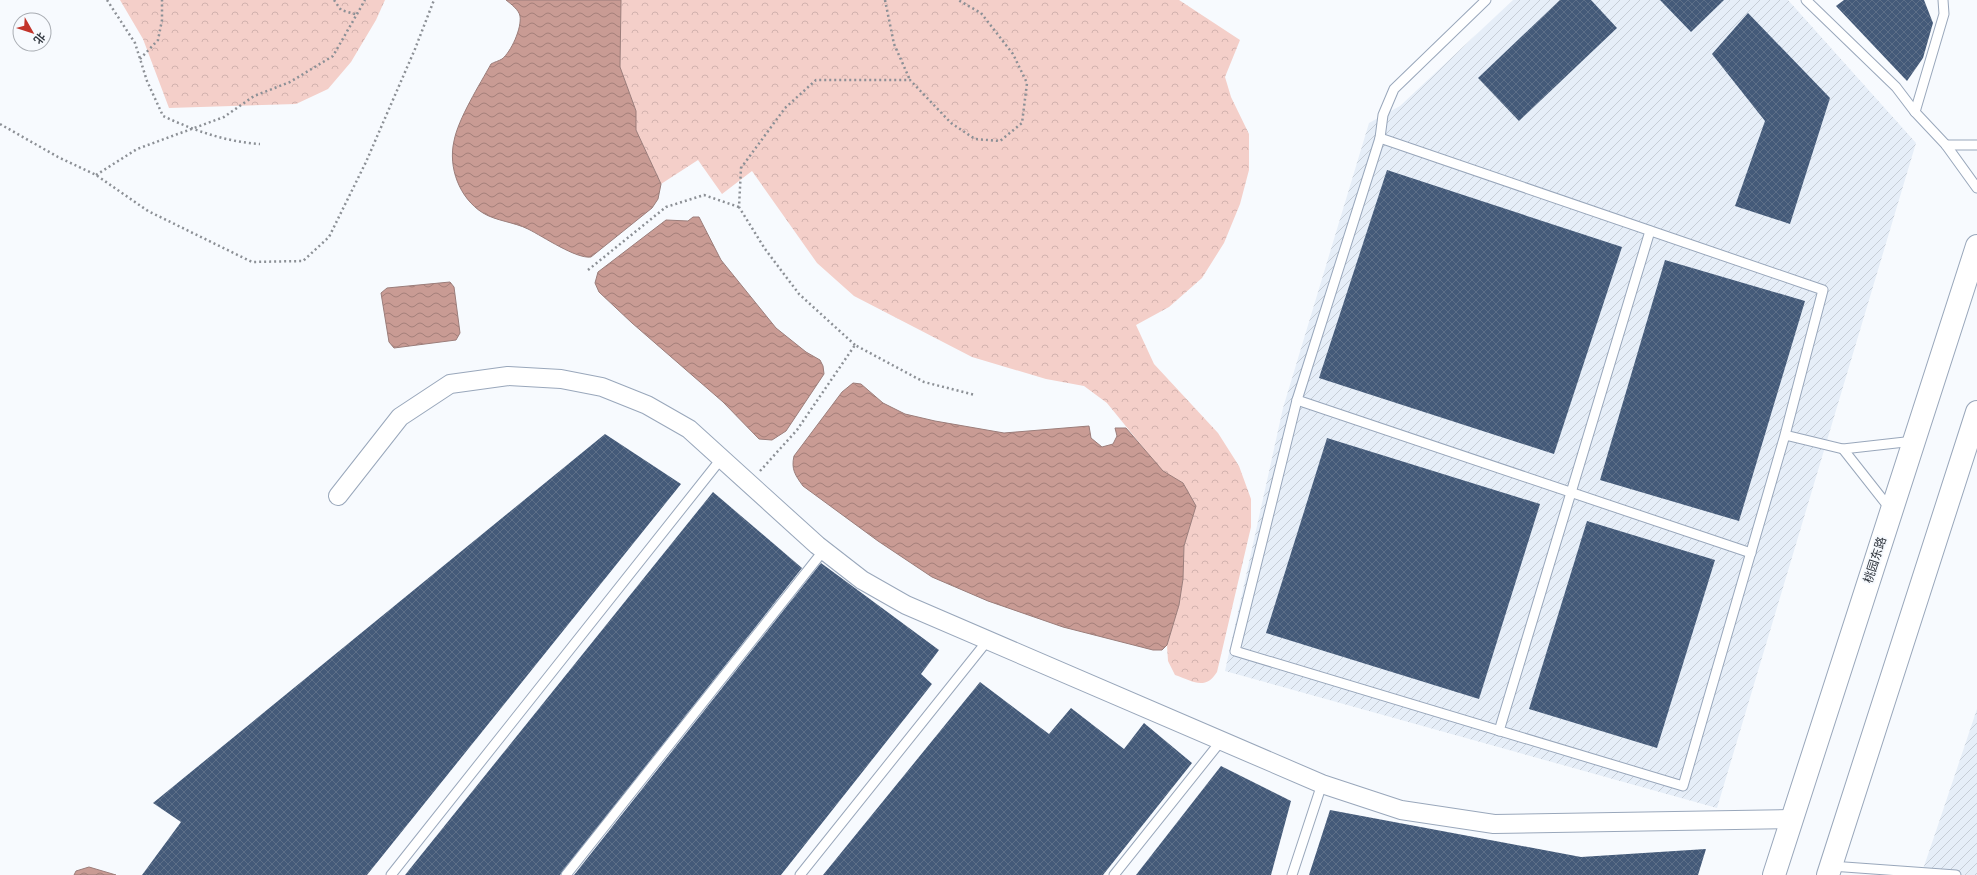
<svg xmlns="http://www.w3.org/2000/svg" width="1977" height="875" font-family="'Titillium Web','Noto Sans SC',sans-serif">
	<defs>
		<pattern id="industrial-furrows" width="10" height="10" patternUnits="userSpaceOnUse"><rect width="10" height="10" fill="#e6eef8"/><path d="M-1 1l2-2M0 10L10 0M9 11l2-2" fill="none" stroke="#c6cdd6"/></pattern>
		<pattern id="forest-crowns" width="20" height="18" patternUnits="userSpaceOnUse"><rect width="20" height="18" fill="#f4cfc9"/><path d="M2 6a3 3 0 1 1 6 0M12 15a3 3 0 1 1 6 0" fill="none" stroke="#d2b2ae"/></pattern>
		<pattern id="water-waves" width="16" height="10" patternUnits="userSpaceOnUse"><rect width="16" height="10" fill="#c99b94"/><path d="M0 5q4-4 8 0t8 0" fill="none" stroke="#a47f7a"/></pattern>
		<pattern id="building-cross-hatch" width="8" height="8" patternUnits="userSpaceOnUse"><rect width="8" height="8" fill="#445a79"/><path d="M0 0l8 8M0 8l8-8" fill="none" stroke="#5d6f88"/></pattern>
	</defs>
	<rect width="100%" height="100%" fill="#f7fafe"/>
	<g fill="url(#industrial-furrows)">
		<polygon points="1513,0 1788,0 1916,143 1717,808 1225,671 1283,408 1369,123 1400,106"/>
		<polygon points="1977,709 1977,875 1921,875 1935,834"/>
	</g>
	<g fill="url(#forest-crowns)">
		<polygon points="120,0 385,0 376,20 351,62 328,89 296,104 169,108 143,39"/>
		<path d="M621,0h558l61,40 -15,37 6,20 18,37v36l-9,34 -16,39 -22,35 -33,29 -33,18 18,39 64,69 21,33 12,33v28l-34,145c-12,19 -24,9 -42,3l-7,-14 -1,-16 12,-40 4,-26 1,-33 12,-40 -13,-23 -20,-11 -56,-69 -23,-17 -38,-7 -74,-22 -118,-61 -37,-33 -65,-92 -30,23 -24,-34 -37,24 -25,-54v-19l-16,-44z"/>
	</g>
	<g fill="url(#water-waves)" stroke="#9b7d7a">
		<path d="M506,0h115l-1,67 16,44v19l25,54 -3,15 -6,9 -61,49c-15,2 -47,-20 -63,-28 -14,-7 -32,-8 -45,-16 -24,-15 -35,-46 -29,-72 4,-22 26,-57 37,-77 3,-2 8,-3 11,-5 9,-7 20,-31 18,-43 -1,-6 -9,-12 -14,-16z"/>
		<polygon points="693,217 699,217 721,260 776,328 806,352 820,360 823,366 824,374 786,431 772,440 759,439 723,402 632,323 599,292 595,283 598,272 666,220 688,221"/>
		<polygon points="450,282 454,287 460,333 456,340 394,348 389,342 381,293 387,288"/>
		<path d="M853,383l8,1 22,19 22,11 30,7 69,12 85,-7 2,12 11,9 11,-3 4,-8 -2,-8h11l37,43 20,12 13,23 -12,40 -1,33 -4,26 -12,40 -5,5h-9l-90,-23 -75,-26 -56,-24 -54,-36 -75,-55c-8,-11 -12,-17 -9,-30l48,-64z"/>
		<polygon points="89,867 116,875 74,875 76,871"/>
	</g>
	<g fill="url(#building-cross-hatch)">
		<polygon points="1560,0 1591,0 1617,28 1519,121 1478,78"/>
		<polygon points="1660,0 1724,0 1691,32"/>
		<polygon points="1844,0 1924,0 1933,23 1923,58 1907,81 1836,6"/>
		<polygon points="1748,13 1830,98 1790,224 1735,206 1765,121 1712,54"/>
		<polygon points="1387,170 1622,247 1554,454 1319,378"/>
		<polygon points="1665,260 1805,301 1739,521 1600,480"/>
		<polygon points="605,434 681,484 367,875 142,875 181,822 153,803"/>
		<polygon points="1327,438 1540,504 1479,699 1266,633"/>
		<polygon points="713,492 802,568 560,875 405,875"/>
		<polygon points="1587,521 1715,560 1657,748 1529,709"/>
		<polygon points="821,563 939,650 921,674 932,684 781,875 574,875"/>
		<polygon points="980,682 1049,734 1071,708 1124,749 1144,723 1192,763 1103,875 823,875"/>
		<polygon points="1221,766 1291,801 1271,875 1136,875"/>
		<polygon points="1330,810 1581,857 1706,849 1698,875 1309,875"/>
	</g>
	<g fill="none" stroke-linecap="round" stroke-linejoin="round">
		<g stroke="#99a7bb" stroke-width="11">
			<g id="service">
				<polyline points="1806,0 1896,87 1915,112"/>
				<polyline points="1943,0 1944,14 1915,112 1946,145 1977,188"/>
				<polyline points="1380,138 1383,115 1394,89 1486,0"/>
				<polyline points="1946,145 1977,145"/>
				<polyline points="1297,400 1751,553"/>
				<polyline points="1785,435 1683,786 1235,651 1297,400 1380,138 1823,290 1785,435 1843,449"/>
				<polyline points="1891,510 1843,449 1914,441"/>
				<polyline points="1499,731 1650,231"/>
				<polyline points="1831,866 1956,875"/>
				<polyline points="391,875 721,459"/>
				<polyline points="566,875 824,550"/>
				<polyline points="800,875 988,640"/>
				<polyline points="1114,875 1221,741"/>
				<polyline points="1292,875 1322,784"/>
			</g>
		</g>
		<g stroke="#99a7bb" stroke-width="20">
			<polyline id="minor" points="338,496 400,417 450,384 508,376 561,379 602,387 647,405 689,429 817,545 862,580 906,605 1322,784 1401,810 1494,824 1791,819"/>
		</g>
		<g stroke="#99a7bb" stroke-width="24">
			<g id="secondary">
				<polyline points="1774,875 1977,246"/>
				<polyline points="1828,875 1977,412"/>
			</g>
		</g>
		<g stroke="#8c9096" stroke-width="2.5" stroke-dasharray="2 3" stroke-linecap="butt">
			<path d="M107,0l28,43 12,38 16,35c30,14 63,26 97,28"/>
			<polyline points="334,0 341,10 358,15"/>
			<polyline points="885,0 894,44 910,80"/>
			<polyline points="140,59 158,40 162,20 162,0"/>
			<polyline points="0,124 58,157 96,175 148,211 252,262 303,261 329,237 366,162 415,49 434,0"/>
			<polyline points="96,175 137,149 224,117 254,96 290,82 333,56 365,0"/>
			<polyline points="588,270 666,207 704,195 739,207"/>
			<polyline points="855,345 799,294 765,249 739,207 741,168 785,108 816,80 910,80 951,123 975,139 1000,141 1022,123 1027,83 1013,54 981,13 958,0"/>
			<polyline points="760,471 797,430 855,345 924,382 975,395"/>
		</g>
		<use href="#service" stroke="#fff" stroke-width="9"/>
		<use href="#minor" stroke="#fff" stroke-width="18"/>
		<use href="#secondary" stroke="#fff" stroke-width="22"/>
	</g>
	<g text-anchor="middle" stroke-width="4" stroke-linejoin="round" paint-order="stroke">
		<g font-size="12" fill="#31373f" stroke="#f7fafe">
			<text transform="translate(1875 560) rotate(-72)" y="4">桃园东路</text>
		</g>
	</g>
	<g transform="translate(32 32) rotate(129)"><circle r="19" fill="#f7fafe" stroke="#a8acb2"/>
	<path d="M0-3L7 15L0 10L-7 15Z" fill="#c2342b"/>
	<text y="-6" font-size="11" font-weight="bold" text-anchor="middle" fill="#31373f">北</text>
	</g>
</svg>
